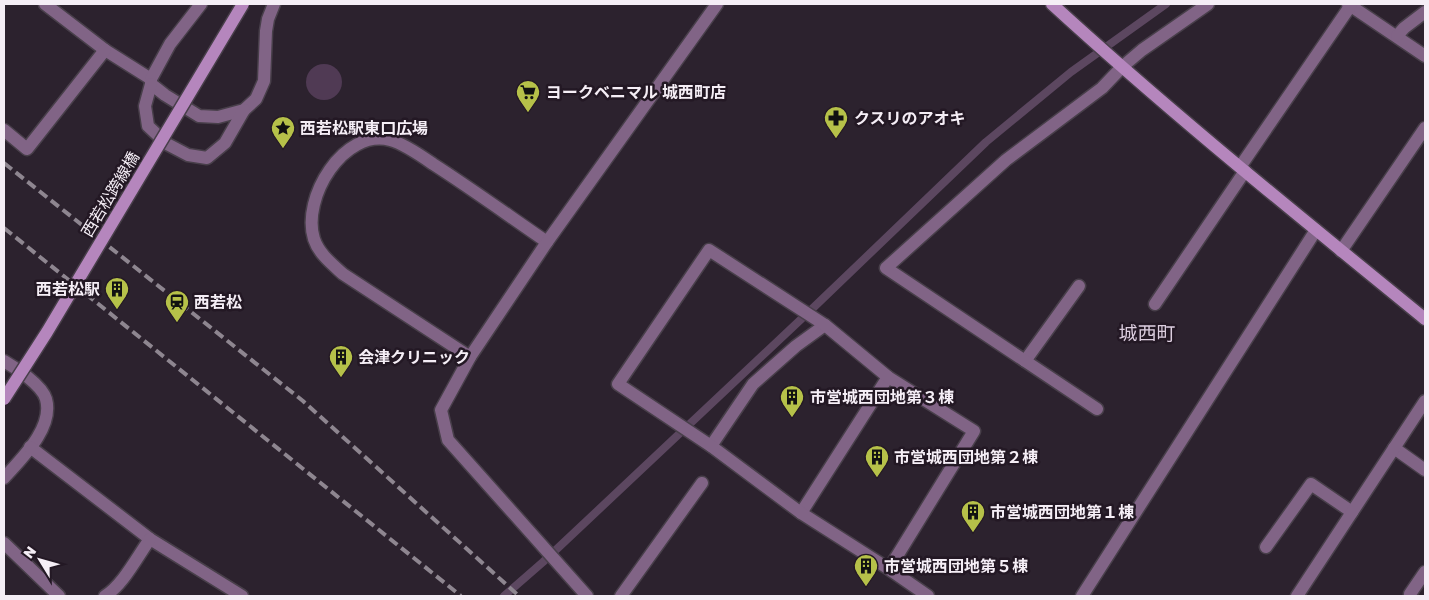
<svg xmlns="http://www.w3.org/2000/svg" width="1429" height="600" font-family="'Golos Text','Noto Sans JP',sans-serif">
	<rect width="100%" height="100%" fill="#2c222e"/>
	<circle fill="#503a54" cx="324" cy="82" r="18"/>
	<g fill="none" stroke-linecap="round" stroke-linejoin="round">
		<polyline stroke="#5c4760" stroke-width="8" points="504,596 543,562 813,308 986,142 1071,72 1166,4"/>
		<g stroke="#483f4a" stroke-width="15">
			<g id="street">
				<polyline points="45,4 105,50 151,79"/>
				<polyline points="201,4 170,44 151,79 151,84 165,95 199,116 218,117 244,110 256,99 264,81 266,31 268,19 274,4"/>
				<polyline points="1348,4 1425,56"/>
				<polyline points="1397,36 1404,28 1425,12"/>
				<polyline points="151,84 145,106 148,126 167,144 188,155 207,158 225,143 244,110"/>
				<polyline points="4,130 27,149 105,50"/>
				<polyline points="1240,167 1351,5"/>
				<polyline points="1341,251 1425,128"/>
				<polyline points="1155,304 1245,171"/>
				<path d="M470,357l-127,-83c-11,-10 -24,-20 -29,-35 -13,-41 30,-111 76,-99 12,3 33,17 43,24 39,25 76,52 114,78"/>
				<path d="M4,361c12,7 38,24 42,38 8,29 -25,60 -42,79"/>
				<polyline points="1025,361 1079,286"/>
				<polyline points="1097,409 886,268 1006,160 1102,88 1122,67 1142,50 1208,4"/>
				<polyline points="711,446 753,384 796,346 825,325"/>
				<polyline points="30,447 150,539 242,596"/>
				<polyline points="1394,448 1425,470"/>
				<polyline points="801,513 888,377"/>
				<polyline points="4,543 59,596"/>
				<polyline points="1266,547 1311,484 1352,512"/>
				<polyline points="889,569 974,431 888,377 825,325 709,250 618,384 711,446 801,513 889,569 928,596"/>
				<polyline points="1410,594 1425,572"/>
				<path d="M105,596c18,-11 32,-39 45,-57"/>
				<polyline points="587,596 448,440 441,410 470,357 547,242 717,4"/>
				<polyline points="621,596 702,483"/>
				<polyline points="1082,596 1316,230"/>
				<polyline points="1297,596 1425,401"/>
			</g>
		</g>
		<g stroke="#483f4a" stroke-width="15">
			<path id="secondary" d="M1052,4c120,110 247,212 373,315"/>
		</g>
		<use href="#street" stroke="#816486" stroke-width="12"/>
		<use href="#secondary" stroke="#b586bd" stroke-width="12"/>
		<g stroke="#8e8690" stroke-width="4" stroke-dasharray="10 5" stroke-linecap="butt">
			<polyline points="4,163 303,401 519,596"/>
			<polyline points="4,228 461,596"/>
		</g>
		<g stroke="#483f4a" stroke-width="15" stroke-linecap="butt">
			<polyline id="secondary-bridge" points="4,399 47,332 243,4"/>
		</g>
		<use href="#secondary-bridge" stroke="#b586bd" stroke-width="12"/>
	</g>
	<defs>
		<g id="supermarket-pin" transform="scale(1.25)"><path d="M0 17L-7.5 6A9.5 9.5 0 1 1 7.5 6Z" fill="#b6c149" stroke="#231824"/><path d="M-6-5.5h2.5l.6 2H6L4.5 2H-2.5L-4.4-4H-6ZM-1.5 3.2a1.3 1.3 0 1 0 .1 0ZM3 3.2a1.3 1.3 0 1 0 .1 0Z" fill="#111"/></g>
		<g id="pharmacy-pin" transform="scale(1.25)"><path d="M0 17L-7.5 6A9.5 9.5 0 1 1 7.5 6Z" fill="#b6c149" stroke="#231824"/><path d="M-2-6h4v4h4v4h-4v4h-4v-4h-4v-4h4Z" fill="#111"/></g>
		<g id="sight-pin" transform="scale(1.25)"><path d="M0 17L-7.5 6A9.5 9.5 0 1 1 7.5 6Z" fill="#b6c149" stroke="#231824"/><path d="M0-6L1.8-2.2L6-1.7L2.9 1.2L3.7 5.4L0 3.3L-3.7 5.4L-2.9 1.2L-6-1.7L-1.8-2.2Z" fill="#111"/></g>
		<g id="building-pin" transform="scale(1.25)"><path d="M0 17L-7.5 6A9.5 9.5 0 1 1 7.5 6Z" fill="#b6c149" stroke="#231824"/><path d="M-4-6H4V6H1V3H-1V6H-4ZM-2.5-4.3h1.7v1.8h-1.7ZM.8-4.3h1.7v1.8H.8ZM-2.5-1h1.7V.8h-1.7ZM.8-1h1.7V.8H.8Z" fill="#111"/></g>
		<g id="station-pin" transform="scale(1.25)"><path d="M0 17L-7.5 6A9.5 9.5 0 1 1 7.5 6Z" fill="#b6c149" stroke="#231824"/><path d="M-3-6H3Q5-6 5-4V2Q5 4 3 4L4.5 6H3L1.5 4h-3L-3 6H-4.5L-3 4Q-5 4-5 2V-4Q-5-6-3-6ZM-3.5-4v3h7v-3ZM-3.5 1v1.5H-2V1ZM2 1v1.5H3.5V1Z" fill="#111"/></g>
	</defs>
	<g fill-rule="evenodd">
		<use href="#supermarket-pin" x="528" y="92"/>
		<use href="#pharmacy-pin" x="836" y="118"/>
		<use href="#sight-pin" x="283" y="128"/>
		<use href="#building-pin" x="117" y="289"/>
		<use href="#station-pin" x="177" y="302"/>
		<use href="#building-pin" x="341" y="357"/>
		<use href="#building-pin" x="792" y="397"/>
		<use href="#building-pin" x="877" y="457"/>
		<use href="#building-pin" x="973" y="512"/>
		<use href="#building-pin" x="866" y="566"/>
	</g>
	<g text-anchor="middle" stroke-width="5" stroke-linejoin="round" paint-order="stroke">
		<g font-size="16" font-weight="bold" fill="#f5eef6" stroke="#231824" text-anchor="start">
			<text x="546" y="98">ヨークベニマル 城西町店</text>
			<text x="854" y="124">クスリのアオキ</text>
			<text x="300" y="134">西若松駅東口広場</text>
			<text x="100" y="295" text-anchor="end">西若松駅</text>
			<text x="194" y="308">西若松</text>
			<text x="358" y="363">会津クリニック</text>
			<text x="810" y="403">市営城西団地第３棟</text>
			<text x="894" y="463">市営城西団地第２棟</text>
			<text x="990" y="518">市営城西団地第１棟</text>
			<text x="884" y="572">市営城西団地第５棟</text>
		</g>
		<g font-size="16" fill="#f5eef6" stroke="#231824">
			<text transform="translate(110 194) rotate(-59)" y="6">西若松跨線橋</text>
		</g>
		<g font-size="19" fill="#dccedf" stroke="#231824">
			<text x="1147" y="340">城西町</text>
		</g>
	</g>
	<rect width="1429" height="600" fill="none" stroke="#f5eef6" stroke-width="10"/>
	<g transform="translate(40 560) rotate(307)" stroke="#231824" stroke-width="4" paint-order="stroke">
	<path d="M0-4L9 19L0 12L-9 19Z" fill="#f5eef6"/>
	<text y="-8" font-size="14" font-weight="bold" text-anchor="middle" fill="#f5eef6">N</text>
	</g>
</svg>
